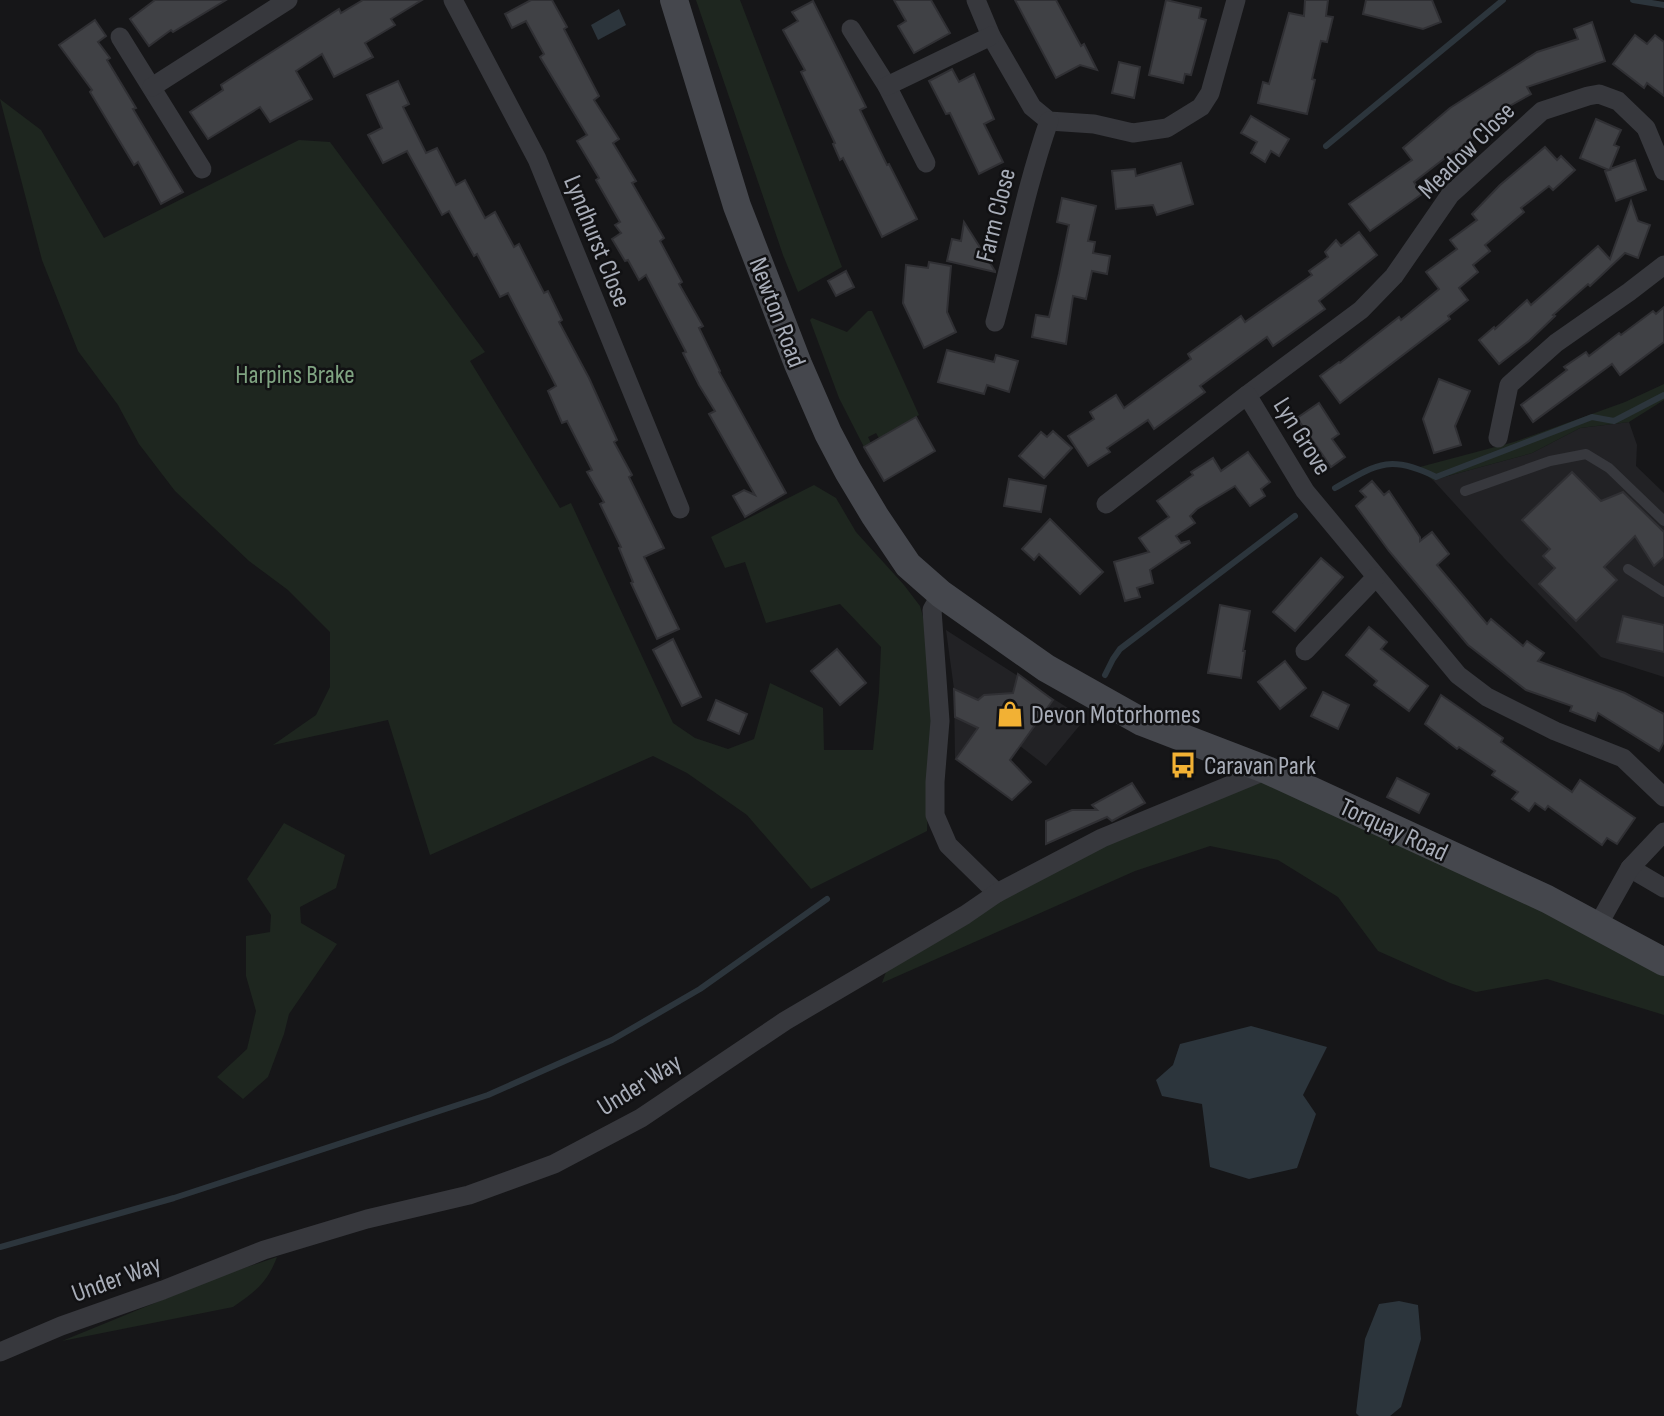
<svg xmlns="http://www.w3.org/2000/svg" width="1664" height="1416" font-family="'Sofia Sans Condensed',sans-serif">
	<rect width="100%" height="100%" fill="#161618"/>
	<g fill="#222225">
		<polygon points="1629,422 1637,445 1636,466 1664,493 1664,677 1601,657 1505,559 1433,480 1532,453 1580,428"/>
		<polygon points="946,630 1085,719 1046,766 1020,746 991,785 955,758 954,689"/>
	</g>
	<g fill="#1e261f">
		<polygon points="696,0 740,0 842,267 798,292 783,255"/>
		<polygon points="0,99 41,130 104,238 299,140 330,142 485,352 470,361 560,508 571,503 673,723 695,738 728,749 754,739 770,683 823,708 824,750 873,750 879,692 881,647 840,604 766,623 745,562 725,568 711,537 814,485 836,498 856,532 904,585 920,606 927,631 931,720 927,831 811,889 747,815 687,773 653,756 430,855 388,720 273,745 316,715 330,687 330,632 288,590 249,561 175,491 139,444 118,405 78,351 42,260"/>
		<polygon points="868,311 872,311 919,415 879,438 876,433 868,437 871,443 864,447 839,398 810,320 812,318 847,332"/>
		<polygon points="1664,384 1664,400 1629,422 1580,428 1532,453 1433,480 1416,468 1514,442 1625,402"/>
		<polygon points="1267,770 1664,965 1664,1015 1547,979 1476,992 1450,983 1378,951 1338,897 1278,860 1210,846 1135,871 882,983 891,958 997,893"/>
		<polygon points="284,823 345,855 336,888 300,907 301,923 337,944 289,1014 284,1034 268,1077 243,1099 217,1077 247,1049 256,1011 246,976 246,936 270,932 271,915 247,879"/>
		<path d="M277,1257c-10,26 -21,34 -44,50l-171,34 161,-66z"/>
	</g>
	<g fill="#2c353c">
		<polygon points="619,9 626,25 598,40 591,25"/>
		<polygon points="1251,1026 1327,1047 1303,1095 1316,1114 1297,1168 1249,1179 1210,1167 1202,1104 1162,1096 1156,1080 1173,1065 1180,1044"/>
		<polygon points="1399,1301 1418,1305 1421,1339 1401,1407 1390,1416 1359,1416 1356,1413 1365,1339 1379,1304"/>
	</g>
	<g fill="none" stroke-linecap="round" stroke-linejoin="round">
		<g stroke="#2c353c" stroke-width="6">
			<polyline points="1633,0 1664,5"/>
			<polyline points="1326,146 1503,0"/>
			<path d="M1335,488c42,-24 55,-34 101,-11l156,-60 22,4 50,-26"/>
			<polyline points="1105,675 1113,659 1120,649 1295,516"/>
			<polyline points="0,1247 174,1198 488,1095 612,1040 700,989 827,899"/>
		</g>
	</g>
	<g fill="#404145" stroke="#303034" stroke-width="2">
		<polygon points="155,0 226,0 173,32 171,30 149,46 130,19"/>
		<polygon points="363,0 422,0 391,19 395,25 365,43 373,57 334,77 322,54 296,71 312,99 270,122 260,107 208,139 190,112 223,90 221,85 253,64 339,9 341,13"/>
		<polygon points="531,0 552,0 567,27 564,29 599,96 594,100 619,139 613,143 636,181 632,183 664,238 660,241 682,282 679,284 703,326 699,328 720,371 719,372 786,493 745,517 733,496 744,490 755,495 709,414 715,411 699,385 683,353 686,352 646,275 639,280 628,260 625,261 612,239 621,233 615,225 620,222 596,180 599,178 577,141 587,135 540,57 544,54 526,21 512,28 505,14"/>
		<polygon points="894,0 931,0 950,33 914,53 898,26 906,21"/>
		<polygon points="1015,0 1056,0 1081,46 1084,44 1097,70 1080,65 1056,78"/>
		<polygon points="1166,0 1201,8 1199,18 1206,20 1191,75 1185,74 1183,83 1149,75"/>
		<polygon points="1305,0 1328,0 1326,16 1333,17 1327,42 1321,41 1312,79 1315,80 1307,114 1258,103 1263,82 1269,84 1289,13 1304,16"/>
		<polygon points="1366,0 1432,0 1441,22 1423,29 1363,14"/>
		<polygon points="813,1 866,107 860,110 887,165 889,164 917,219 882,237 843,158 840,160 833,144 835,143 801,72 805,70 783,30 798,21 792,12"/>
		<polygon points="95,20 106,36 98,42 110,58 107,60 136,108 133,109 183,192 161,204 138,162 134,165 90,92 92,90 59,45"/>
		<polygon points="1592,22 1605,61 1527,87 1531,94 1497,113 1471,132 1474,135 1455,153 1454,151 1414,182 1422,194 1370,231 1349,204 1412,160 1403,148 1450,108 1537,52 1578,39 1574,29"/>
		<polygon points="1635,35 1647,44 1655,35 1664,42 1664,96 1647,83 1644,88 1613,64"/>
		<polygon points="1119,62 1140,67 1134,98 1112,93"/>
		<polygon points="952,69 959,82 974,74 994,119 984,124 1003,162 979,174 950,113 946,114 929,81"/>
		<polygon points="398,81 409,104 403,107 426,153 437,148 456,185 465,180 485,218 495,212 514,247 519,244 544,293 548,291 562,320 559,322 589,378 617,440 614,442 632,475 629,477 664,548 644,557 679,629 657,639 631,583 633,582 619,548 621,547 600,504 604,502 587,472 592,470 567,421 562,423 548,391 556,386 508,293 500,297 477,254 474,256 449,211 442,215 407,151 383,163 368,135 382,128 367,95"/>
		<polygon points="1251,116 1289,139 1279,156 1271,151 1265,162 1251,153 1257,142 1241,133"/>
		<polygon points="1596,119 1621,130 1614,145 1619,147 1610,169 1635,160 1646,190 1616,201 1605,171 1609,170 1580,158"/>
		<polygon points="1545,147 1557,160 1561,156 1575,170 1553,190 1549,186 1521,208 1524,212 1485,245 1490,251 1473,265 1478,272 1459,288 1468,300 1448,316 1450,319 1340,403 1320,376 1339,362 1340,363 1399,317 1401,320 1439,289 1426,272 1457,249 1450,240 1477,220 1472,214 1500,185"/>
		<polygon points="1181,163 1193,204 1157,215 1153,205 1116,209 1112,171 1135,169 1136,176"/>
		<polygon points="1062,198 1096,206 1088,241 1095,242 1093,253 1110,256 1107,274 1092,271 1086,299 1073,296 1066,344 1032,337 1036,315 1049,317 1059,274 1069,225 1057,222"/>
		<polygon points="1631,201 1638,221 1650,225 1638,258 1625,253 1590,286 1588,284 1553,315 1555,316 1529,341 1499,364 1479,340 1494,327 1495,329 1527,300 1531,305 1598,246 1610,259"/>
		<polygon points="964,222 995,271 995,272 947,261 952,239 961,241"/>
		<polygon points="1359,232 1377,255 1319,301 1325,309 1273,346 1267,337 1200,386 1205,392 1154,429 1148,420 1107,448 1110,452 1088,466 1068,436 1094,419 1090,412 1116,395 1124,408 1191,359 1188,354 1241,316 1245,322 1312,275 1309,271 1328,257 1325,252 1336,240 1341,246"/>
		<polygon points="929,262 951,266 947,312 956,332 924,348 903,303 906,265 928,268"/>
		<polygon points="846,271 854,287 836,296 828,281"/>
		<polygon points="1664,307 1664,342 1620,375 1612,364 1533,422 1521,405 1567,370 1564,367 1586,352 1589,356 1619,333 1621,335 1653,311 1656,314"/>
		<polygon points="947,350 994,362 996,355 1018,361 1009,392 987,385 984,394 938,382"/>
		<polygon points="1439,379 1470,391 1455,426 1461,445 1434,453 1423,419"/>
		<polygon points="1319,403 1339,434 1332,439 1345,457 1331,467 1297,418"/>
		<polygon points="916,417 935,451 884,481 864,447"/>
		<polygon points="1053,431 1072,448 1044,478 1019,456 1041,432 1047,437"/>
		<polygon points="1248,452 1270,482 1261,489 1265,496 1250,506 1235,486 1197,509 1190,516 1195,523 1176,536 1181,543 1189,541 1190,543 1150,570 1153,583 1137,588 1140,597 1125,601 1114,562 1149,552 1139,538 1169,517 1157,501 1193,475 1191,472 1213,458 1221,471"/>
		<polygon points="1572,472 1601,501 1623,492 1664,532 1664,557 1654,566 1635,536 1604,567 1617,580 1576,621 1539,584 1555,568 1543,556 1550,549 1522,520"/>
		<polygon points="1009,479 1046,486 1041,512 1004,506"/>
		<polygon points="1372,481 1384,495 1389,491 1420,537 1420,541 1432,532 1449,554 1437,565 1487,624 1491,619 1523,646 1527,641 1544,653 1538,661 1625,693 1664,714 1664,742 1659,751 1598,713 1595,721 1570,711 1572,706 1526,690 1468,645 1389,551 1356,506 1366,497 1360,491"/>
		<polygon points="1050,519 1103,572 1080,594 1039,554 1034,560 1022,549"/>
		<polygon points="1321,558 1343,577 1295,631 1273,612"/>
		<polygon points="1220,605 1250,611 1243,651 1245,651 1241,678 1208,673"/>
		<polygon points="1623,616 1664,625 1664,652 1617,642"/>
		<polygon points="1369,627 1387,642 1381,649 1428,686 1409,711 1374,685 1377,681 1346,655"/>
		<polygon points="673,639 701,697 682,706 653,650"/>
		<polygon points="837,649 866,683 840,705 811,671"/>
		<polygon points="1285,661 1306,688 1280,709 1258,682"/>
		<polygon points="1018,674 1053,700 1010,760 1031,782 1012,800 956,759 978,728 955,717 954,689 978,700 984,695 1013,693"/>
		<polygon points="1323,692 1349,705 1338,729 1311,716"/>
		<polygon points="1441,695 1503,738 1501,742 1572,792 1580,780 1635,818 1617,844 1607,838 1602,845 1548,806 1545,810 1535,803 1529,811 1512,799 1518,792 1492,775 1495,771 1459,747 1457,749 1425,724"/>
		<polygon points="716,700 747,714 739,734 708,720"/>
		<polygon points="1397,778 1429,794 1419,813 1387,797"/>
		<polygon points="1132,783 1145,803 1112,821 1107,817 1046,844 1046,821 1072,810 1097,810 1092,805"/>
	</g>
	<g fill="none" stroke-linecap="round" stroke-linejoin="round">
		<g stroke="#37383d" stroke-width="10">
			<polyline points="1465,491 1550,461 1586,454 1609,468 1664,521"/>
			<polyline points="1628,569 1664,592"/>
		</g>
		<g stroke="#37383d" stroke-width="19">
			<polyline points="453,0 537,159 680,509"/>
			<polyline points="976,0 991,36 1032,107 1049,121 1094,124 1133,133 1167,128 1201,107 1210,93 1236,0"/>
			<polyline points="851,29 887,86 926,163"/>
			<polyline points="120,37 202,169"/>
			<polyline points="887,86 991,36"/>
			<polyline points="152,87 288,0"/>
			<path d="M995,322c18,-67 31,-135 54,-201"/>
			<polyline points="1247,395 1361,310 1394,276 1450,195 1542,111 1588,96 1599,94 1618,101 1646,128 1664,171"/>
			<polyline points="1498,438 1509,385 1556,343 1629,292 1664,265"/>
			<polyline points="1106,504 1247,395 1305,491 1458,675 1487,697 1555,731 1623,758 1664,797"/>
			<polyline points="941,594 932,610 940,721 935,782 935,815 948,845 997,893"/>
			<polyline points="1305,651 1376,577"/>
			<polyline points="1630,868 1664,888"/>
			<polyline points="1598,925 1630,868 1664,832"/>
			<polyline points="0,1352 61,1326 163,1290 264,1250 367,1219 469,1195 554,1164 641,1118 785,1021 965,915 997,893 1102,838 1267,770"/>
		</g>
		<polyline stroke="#45474d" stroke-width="28" points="674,0 737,206 798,364 828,433 848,471 875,516 908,565 941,594 1046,668 1142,722 1267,770 1547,899 1664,962"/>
	</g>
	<defs>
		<g id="shop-bare" transform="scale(2.1)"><path d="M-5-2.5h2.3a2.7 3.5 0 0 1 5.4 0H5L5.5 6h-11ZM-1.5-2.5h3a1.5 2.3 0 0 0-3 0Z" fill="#f2b134" stroke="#111113" stroke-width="2.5" paint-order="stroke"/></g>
		<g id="bus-bare" transform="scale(2.1)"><path d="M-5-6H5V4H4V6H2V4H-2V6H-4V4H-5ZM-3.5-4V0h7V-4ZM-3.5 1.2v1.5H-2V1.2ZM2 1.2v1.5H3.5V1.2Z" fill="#f2b134" stroke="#111113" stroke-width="2.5" paint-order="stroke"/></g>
	</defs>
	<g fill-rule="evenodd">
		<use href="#shop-bare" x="1010" y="714"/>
		<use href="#bus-bare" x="1183" y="765"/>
	</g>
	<g text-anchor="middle" stroke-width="5" stroke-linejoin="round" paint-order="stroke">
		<g font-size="26" fill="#a8adb8" stroke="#111113">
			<text transform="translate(1466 150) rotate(-45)" y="9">Meadow Close</text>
			<text transform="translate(995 215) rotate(-76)" y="9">Farm Close</text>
			<text transform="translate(598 241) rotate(68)" y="9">Lyndhurst Close</text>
			<text transform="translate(778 312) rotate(69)" y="9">Newton Road</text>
			<text transform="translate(1303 436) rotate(58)" y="9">Lyn Grove</text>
			<text transform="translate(1394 829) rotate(25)" y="9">Torquay Road</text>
			<text transform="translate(639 1084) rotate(-32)" y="9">Under Way</text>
			<text transform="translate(116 1278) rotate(-20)" y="9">Under Way</text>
		</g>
		<g font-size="26" fill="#7fa381" stroke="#111113">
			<text x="295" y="383">Harpins Brake</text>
		</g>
		<g font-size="26" fill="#a8adb8" stroke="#111113" text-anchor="start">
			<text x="1031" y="723">Devon Motorhomes</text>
			<text x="1204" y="774">Caravan Park</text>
		</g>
	</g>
</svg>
